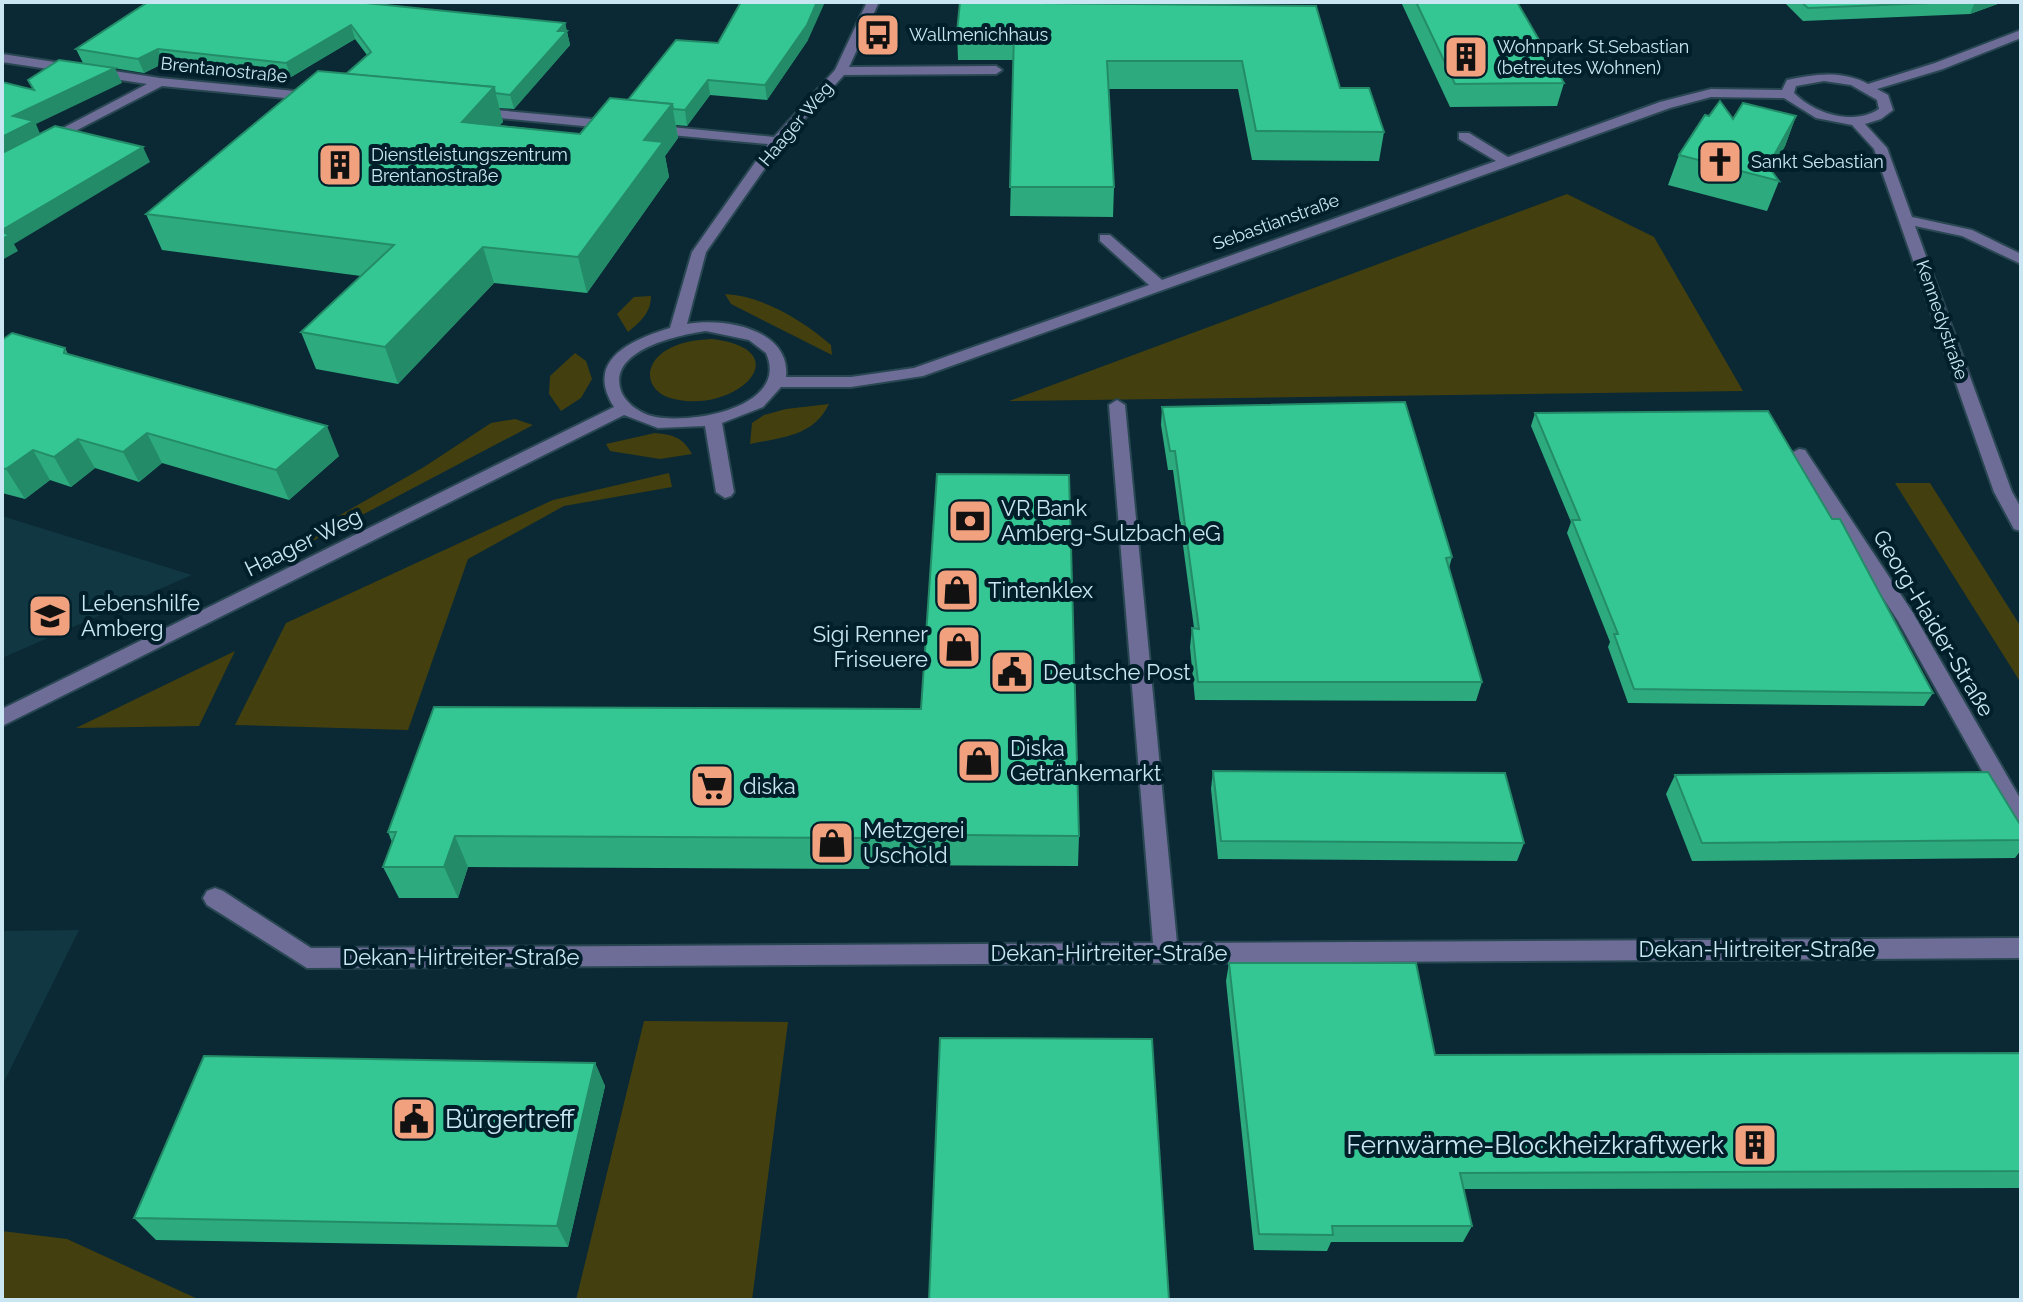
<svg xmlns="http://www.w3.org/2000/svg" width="2023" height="1302" font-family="Raleway,sans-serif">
	<rect width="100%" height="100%" fill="#0a2934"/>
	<g fill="#113743">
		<polygon points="2,516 192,575 2,658"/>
		<polygon points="79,930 2,1086 2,931"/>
	</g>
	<g fill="#433f0f">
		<polygon points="1567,194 1654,237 1743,391 1009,401"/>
		<path d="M725,294c38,2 77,26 106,51l1,10 -101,-51z"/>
		<path d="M651,296c0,17 -11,26 -23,36l-11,-18 17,-17z"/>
		<path d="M712,339c89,11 25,75 -38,60 -27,-6 -33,-32 -9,-48 14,-9 30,-11 47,-12z"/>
		<polygon points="575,353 586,361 592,379 581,398 561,411 549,394 550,376"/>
		<path d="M829,404c-16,33 -47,33 -79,40l2,-21 12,-8 22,-6z"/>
		<polygon points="515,419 533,425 269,564 260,561 424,467 491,423"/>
		<path d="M655,433c19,2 27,4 37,21l-32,5 -50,-8 -4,-7z"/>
		<polygon points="669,473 672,487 564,506 468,559 408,730 235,725 286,623 553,500"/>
		<polygon points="1895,483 1930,483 2021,627 2021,683"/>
		<polygon points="235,651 199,726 76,728"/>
		<polygon points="644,1021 788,1022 752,1300 576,1300"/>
		<polygon points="2,1231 67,1239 200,1300 2,1300"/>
	</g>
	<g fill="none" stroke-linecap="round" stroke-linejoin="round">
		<g stroke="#294752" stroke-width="4">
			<g id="minor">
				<path d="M867,2h12l-30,65 147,-1 6,4 -6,4 -152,1 -62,69 -76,108 -19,72c37,-7 104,5 99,53h65l63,-9 235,-83 -49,-44v-6h10l52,45 334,-119 -37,-22v-6h10l39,24 152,-55 51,-13 71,1 5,-10c26,-6 56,-10 81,4l67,-21 86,-33v8l-78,31 -66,20 11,6 5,15 -12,9 -16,5 22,24 25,69 60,13 49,24v10l-59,-28 -47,-10 97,266 9,16v23l-7,-2 -20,-37 -120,-343 -22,-24 -36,-7 -32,-20 -73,-1 -41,11 -747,268 -72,11h-70l-18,20 -41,16 12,69 -3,4 -6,2 -9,-6 -11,-66 -47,2 -34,-13 -622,311v-17l612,-302c-30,-47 17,-67 56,-79l22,-76 76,-108 -118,-11 -7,-4 7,-4 124,12 61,-67zM1824,81l27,4 26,15 2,9c-26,17 -64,5 -85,-16l2,-7zM706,331l43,9 17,13c25,56 -82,74 -118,62 -11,-4 -23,-13 -27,-24 -14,-41 57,-56 85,-60z"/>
				<polygon points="2,54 160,78 315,93 321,97 315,101 162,86 2,169 2,160 147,84 2,62"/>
				<polygon points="474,108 614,121 621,125 614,129 469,115 469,109"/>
				<polygon points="1117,400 1125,405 1177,943 2021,938 2021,958 307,968 207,905 203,898 207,891 215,888 223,891 311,948 1153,943 1109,405"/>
				<polygon points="1799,449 1805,450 1913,613 2021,800 2021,829 2013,826 1898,621 1790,454"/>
			</g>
		</g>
		<use href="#minor" fill="#6e6d97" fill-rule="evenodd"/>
	</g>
	<g fill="#2dab7f">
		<polygon points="148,2 565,23 570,45 514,109 499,108 503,122 499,125 580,134 628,100 718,43 808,40 767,100 710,95 687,126 676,125 678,138 665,156 669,177 587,293 494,283 398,384 316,369 301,332 361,276 162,250 146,214 346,74 367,55 355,39 291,77 164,63 144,73 83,63 76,49"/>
		<polygon points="960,2 1028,2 1028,3 1340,88 1384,132 1379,161 1252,160 1238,89 1108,89 1114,187 1113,217 1010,216 1014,60 958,60 957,32"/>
		<polygon points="1401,2 1517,2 1564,83 1557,106 1450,107"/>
		<polygon points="1784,2 2003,2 1970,14 1803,21"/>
		<polygon points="1796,116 1785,146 1771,170 1779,181 1767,211 1668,185 1679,155 1733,119"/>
		<polygon points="2,340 65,348 68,354 339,456 289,500 162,463 139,482 95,468 71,487 50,480 25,499 2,493"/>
		<polygon points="1162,407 1452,557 1449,568 1482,682 1476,701 1195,700 1190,647 1192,628 1194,628 1173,470 1168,470 1161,425"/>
		<polygon points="1535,413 1933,693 1924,706 1628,703 1608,647 1610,642 1567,533 1571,522 1531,426"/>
		<polygon points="1213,771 1524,843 1517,861 1218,859 1211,789"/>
		<polygon points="1675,775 2021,826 2021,850 2015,858 1692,861 1666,794"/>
		<polygon points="388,832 1079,836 1078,866 870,865 869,869 468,867 458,898 399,898 383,867 392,842"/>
		<polygon points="1229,963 1435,1055 2021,1053 2021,1188 1464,1189 1472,1226 1463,1242 1331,1242 1327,1251 1254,1250 1226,981"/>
		<polygon points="595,1063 605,1086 568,1247 156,1240 134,1218"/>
	</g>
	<g fill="#248b68">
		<polygon points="817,2 825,2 808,40 767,100 765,85"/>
		<polygon points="1975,2 2003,2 1970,14"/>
		<polygon points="565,23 570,45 514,109 510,95 558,31"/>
		<polygon points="351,25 355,39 291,77 286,63"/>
		<polygon points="158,49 164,63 144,73 138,59"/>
		<polygon points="115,68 122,83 36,124 41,136 2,157 2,137 13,116"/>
		<polygon points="708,80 710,95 687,126 685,110"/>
		<polygon points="494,87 503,122 472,156 462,122"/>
		<polygon points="672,104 678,138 665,156 669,177 587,293 578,257 644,140"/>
		<polygon points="1796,116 1785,146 1767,178 1768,166"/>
		<polygon points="143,147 150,162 14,244 18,251 2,260 2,230"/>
		<polygon points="483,247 494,283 398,384 385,347"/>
		<polygon points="327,426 339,456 289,500 276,470"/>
		<polygon points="147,433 162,463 139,482 123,452"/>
		<polygon points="78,439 95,468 71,487 54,457"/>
		<polygon points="33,450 50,480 25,499 6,469"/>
		<polygon points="866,834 870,865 869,869 866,838"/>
		<polygon points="455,836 468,867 458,898 444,867"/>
		<polygon points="595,1063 605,1086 568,1247 557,1226"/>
	</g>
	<g fill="#34c794" stroke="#248b68" stroke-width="2">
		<polygon points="148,2 356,2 565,23 558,31 567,31 510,95 495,93 494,87 346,74 371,52 351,25 286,63 158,49 138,59 76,49"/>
		<polygon points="741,2 817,2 807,25 765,85 708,80 685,110 673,109 672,104 628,100 676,40 718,43"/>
		<polygon points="960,2 1316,6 1340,88 1369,88 1384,132 1256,131 1242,61 1107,61 1114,187 1010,187 1014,33 957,32"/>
		<polygon points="1416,2 1517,2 1564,83 1455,84"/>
		<polygon points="1801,2 1957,2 1808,8"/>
		<polygon points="59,60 115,68 13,116 34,121 2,137 2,82 34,90 28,80"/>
		<polygon points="318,71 494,87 462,122 580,134 610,98 672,104 644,140 663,142 578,257 483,247 385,347 301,332 394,245 146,214"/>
		<polygon points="1720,101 1733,119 1743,103 1796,116 1768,166 1779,181 1679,155 1705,115 1709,116"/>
		<polygon points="55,126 143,147 2,230 2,153"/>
		<polygon points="2,232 10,235 2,239"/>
		<polygon points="12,333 65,348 64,353 327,426 276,470 147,433 123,452 78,439 54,457 33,450 6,469 2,468 2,340"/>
		<polygon points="1405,402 1452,557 1446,558 1482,682 1198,682 1192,628 1199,629 1175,451 1170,451 1162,407"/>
		<polygon points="1768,411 1832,519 1840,519 1933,693 1634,689 1614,634 1618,634 1572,520 1580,520 1535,413"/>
		<polygon points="937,474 1069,475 1079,836 866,834 866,838 455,836 444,867 383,867 396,832 388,832 434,707 921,709"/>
		<polygon points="1213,771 1505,773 1524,843 1221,841"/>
		<polygon points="1988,772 2021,826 2021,840 1702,843 1675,775"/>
		<polygon points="1229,963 1416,963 1435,1055 2021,1053 2021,1171 1460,1173 1472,1226 1332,1226 1333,1235 1259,1234"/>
		<polygon points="940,1038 1152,1039 1169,1300 929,1300"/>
		<polygon points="204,1056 595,1063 557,1226 134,1218"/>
	</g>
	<defs>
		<g id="bus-square" transform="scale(2.3)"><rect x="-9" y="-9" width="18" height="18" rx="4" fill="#f1a17d" stroke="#011f2a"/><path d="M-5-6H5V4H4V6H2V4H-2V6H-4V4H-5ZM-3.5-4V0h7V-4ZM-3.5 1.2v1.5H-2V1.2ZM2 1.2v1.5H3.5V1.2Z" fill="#111"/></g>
		<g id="building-square" transform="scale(2.3)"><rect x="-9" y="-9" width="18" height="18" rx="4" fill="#f1a17d" stroke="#011f2a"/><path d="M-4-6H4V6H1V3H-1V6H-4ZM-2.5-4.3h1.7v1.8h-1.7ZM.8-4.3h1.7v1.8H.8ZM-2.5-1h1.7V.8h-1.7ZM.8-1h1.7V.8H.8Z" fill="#111"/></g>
		<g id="church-square" transform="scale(2.3)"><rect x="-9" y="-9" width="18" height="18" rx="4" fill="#f1a17d" stroke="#011f2a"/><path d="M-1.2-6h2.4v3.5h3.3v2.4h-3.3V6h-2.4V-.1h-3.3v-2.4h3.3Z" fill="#111"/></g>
		<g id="bank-square" transform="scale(2.3)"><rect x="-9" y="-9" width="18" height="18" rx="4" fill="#f1a17d" stroke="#011f2a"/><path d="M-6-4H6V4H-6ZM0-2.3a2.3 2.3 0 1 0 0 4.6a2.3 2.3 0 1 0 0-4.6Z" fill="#111"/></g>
		<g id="shop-square" transform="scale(2.3)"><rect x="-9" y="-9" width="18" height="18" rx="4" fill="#f1a17d" stroke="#011f2a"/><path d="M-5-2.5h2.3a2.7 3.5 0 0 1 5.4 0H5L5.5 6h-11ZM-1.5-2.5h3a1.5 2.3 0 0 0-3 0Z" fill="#111"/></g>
		<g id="school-square" transform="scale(2.3)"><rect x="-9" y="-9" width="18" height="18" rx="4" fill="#f1a17d" stroke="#011f2a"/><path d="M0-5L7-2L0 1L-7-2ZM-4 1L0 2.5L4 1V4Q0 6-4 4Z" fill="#111"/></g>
		<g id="civic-square" transform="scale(2.3)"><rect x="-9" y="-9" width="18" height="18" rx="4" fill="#f1a17d" stroke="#011f2a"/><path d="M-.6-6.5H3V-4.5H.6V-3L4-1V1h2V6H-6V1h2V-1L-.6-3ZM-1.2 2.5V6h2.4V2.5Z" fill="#111"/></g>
		<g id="supermarket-square" transform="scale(2.3)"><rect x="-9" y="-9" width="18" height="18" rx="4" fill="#f1a17d" stroke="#011f2a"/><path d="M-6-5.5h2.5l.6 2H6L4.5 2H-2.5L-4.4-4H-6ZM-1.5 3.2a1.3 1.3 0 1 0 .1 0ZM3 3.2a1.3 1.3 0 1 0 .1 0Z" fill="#111"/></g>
	</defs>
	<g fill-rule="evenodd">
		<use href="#bus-square" x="878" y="35"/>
		<use href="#building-square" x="1466" y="57"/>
		<use href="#church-square" x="1720" y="162"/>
		<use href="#building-square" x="340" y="165"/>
		<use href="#bank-square" x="970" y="521"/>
		<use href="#shop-square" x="957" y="590"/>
		<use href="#school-square" x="50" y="616"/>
		<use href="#shop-square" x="959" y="647"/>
		<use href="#civic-square" x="1012" y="672"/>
		<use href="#shop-square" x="979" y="761"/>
		<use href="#supermarket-square" x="712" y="786"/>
		<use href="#shop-square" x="832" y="843"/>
		<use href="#civic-square" x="414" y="1119"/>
		<use href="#building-square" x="1755" y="1145"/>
	</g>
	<g text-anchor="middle" stroke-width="8" stroke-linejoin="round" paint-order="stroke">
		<g font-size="18" fill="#cae6f2" stroke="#011f2a" text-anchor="start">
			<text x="909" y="41">Wallmenichhaus</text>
			<text x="1497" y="53">Wohnpark St.Sebastian<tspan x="1497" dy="21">(betreutes Wohnen)</tspan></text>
			<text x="371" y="161">Dienstleistungszentrum<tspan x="371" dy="21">Brentanostraße</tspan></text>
			<text x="1751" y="168">Sankt Sebastian</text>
		</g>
		<g font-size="18" fill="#cae6f2" stroke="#011f2a">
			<text transform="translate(224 70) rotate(6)" y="6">Brentanostraße</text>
			<text transform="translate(796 124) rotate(-50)" y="6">Haager Weg</text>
			<text transform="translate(1276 222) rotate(-20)" y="6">Sebastianstraße</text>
			<text transform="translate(1942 320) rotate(71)" y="6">Kennedystraße</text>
		</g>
		<g font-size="22" fill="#cae6f2" stroke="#011f2a" text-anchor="start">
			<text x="1001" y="516">VR Bank<tspan x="1001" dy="25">Amberg-Sulzbach eG</tspan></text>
			<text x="988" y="598">Tintenklex</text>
			<text x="81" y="611">Lebenshilfe<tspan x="81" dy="25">Amberg</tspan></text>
			<text x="928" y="642" text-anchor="end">Sigi Renner<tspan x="928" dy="25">Friseuere</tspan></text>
			<text x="1043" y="680">Deutsche Post</text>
			<text x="1010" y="756">Diska<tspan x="1010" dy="25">Getränkemarkt</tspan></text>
			<text x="743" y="794">diska</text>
			<text x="863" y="838">Metzgerei<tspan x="863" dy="25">Uschold</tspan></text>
		</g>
		<g font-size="22" fill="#cae6f2" stroke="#011f2a">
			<text transform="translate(303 542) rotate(-26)" y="8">Haager Weg</text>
			<text transform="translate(1934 623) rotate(59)" y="8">Georg-Haider-Straße</text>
			<text x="1757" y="957">Dekan-Hirtreiter-Straße</text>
			<text x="1109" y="961">Dekan-Hirtreiter-Straße</text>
			<text x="461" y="965">Dekan-Hirtreiter-Straße</text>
		</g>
		<g font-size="26" fill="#cae6f2" stroke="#011f2a" text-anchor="start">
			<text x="445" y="1128">Bürgertreff</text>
			<text x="1724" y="1154" text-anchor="end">Fernwärme-Blockheizkraftwerk</text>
		</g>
	</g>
	<rect width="2023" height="1302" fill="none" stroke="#cae6f2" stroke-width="8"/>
</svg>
